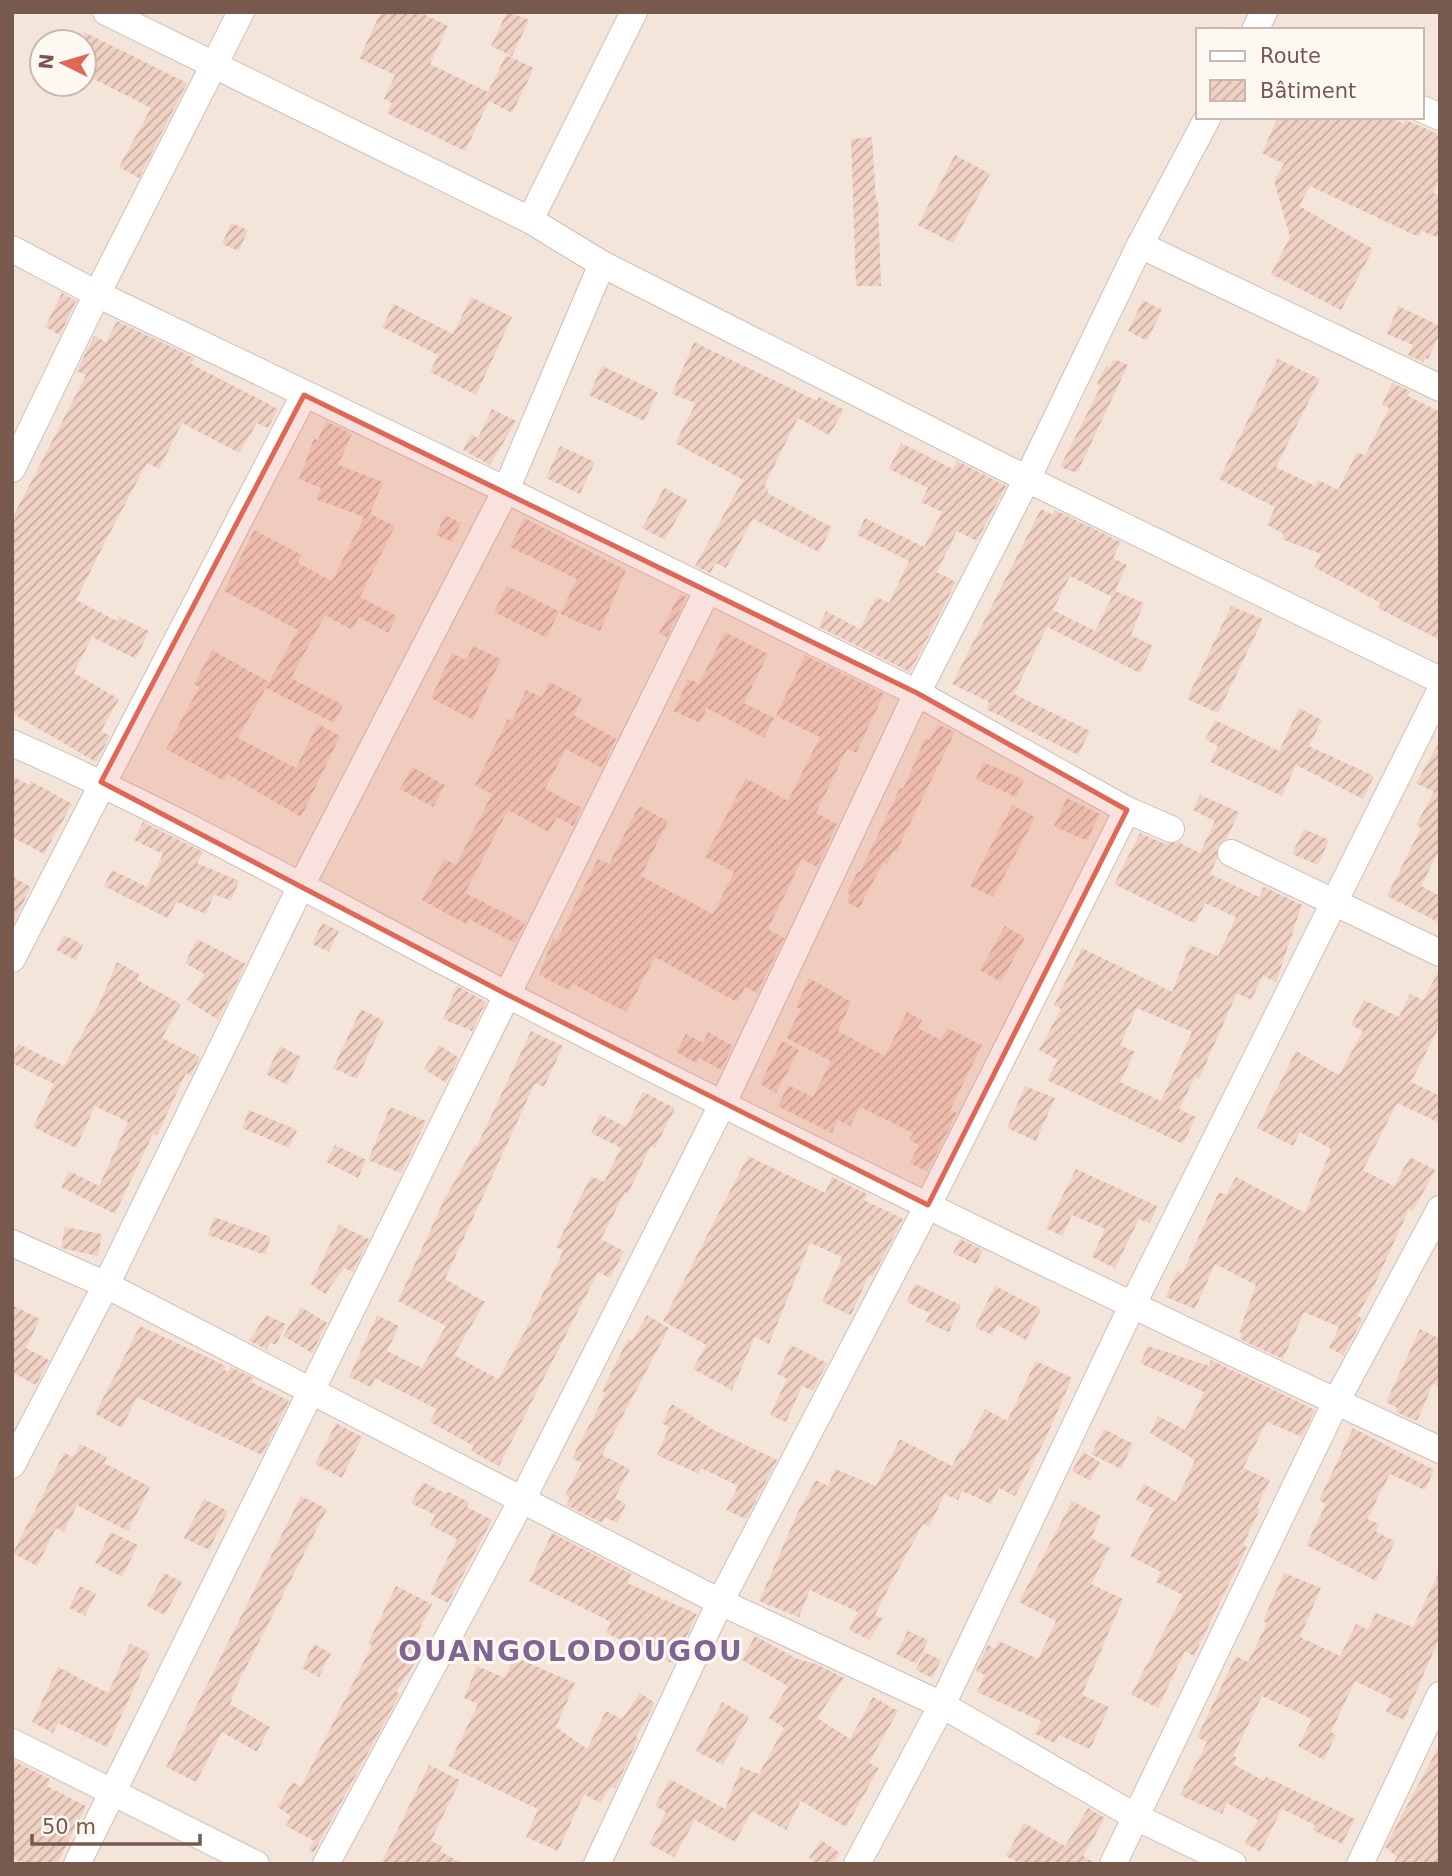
<svg xmlns="http://www.w3.org/2000/svg" width="1452" height="1876" font-family="'DejaVu Sans',sans-serif">
	<defs>
		<pattern id="building-hatch" width="6" height="6" patternUnits="userSpaceOnUse" patternTransform="scale(1.75)"><rect width="6" height="6" fill="#f0d1c4"/><path d="M-1 1l2-2M0 6l6-6M5 7l2-2" fill="none" stroke="#c7ada1"/></pattern>
	</defs>
	<rect width="100%" height="100%" fill="#fcf4eb"/>
	<path fill="#f4e5da" fill-rule="evenodd" d="M12,12h1428v1852h-1428zM1198,30h224v87h-224zM42,42h42v42h-42z"/>
	<g fill="url(#building-hatch)" fill-rule="evenodd">
		<polygon points="381,12 419,12 448,26 430,64 488,92 506,55 534,68 512,113 489,101 465,151 387,113 392,103 384,99 395,75 359,58"/>
		<polygon points="507,12 529,20 512,56 491,46"/>
		<polygon points="84,32 187,83 139,178 119,167 151,108 84,74"/>
		<polygon points="1278,117 1389,117 1404,124 1406,120 1440,135 1440,178 1433,193 1440,196 1440,238 1422,231 1419,237 1310,186 1299,206 1373,249 1341,310 1271,274 1290,237 1274,181 1284,164 1262,153"/>
		<polygon points="872,137 876,201 878,201 881,286 856,286 851,139"/>
		<polygon points="955,155 990,174 953,243 918,225"/>
		<polygon points="231,223 248,230 239,251 222,244"/>
		<polygon points="62,293 76,301 60,335 45,327"/>
		<polygon points="471,297 512,317 476,395 430,372 438,355 382,327 394,304 453,334"/>
		<polygon points="1143,300 1162,310 1147,341 1128,331"/>
		<polygon points="1398,306 1440,326 1440,333 1428,359 1425,358 1423,362 1408,355 1413,345 1387,334"/>
		<polygon points="117,321 194,358 191,364 278,409 268,428 257,423 239,453 182,423 159,469 147,463 108,536 76,600 117,621 119,617 149,631 136,659 92,637 74,673 119,699 101,731 110,736 96,762 12,713 12,519 86,375 77,371 94,336 106,342"/>
		<polygon points="694,342 817,401 819,397 844,410 829,435 798,418 764,486 769,489 767,493 832,527 819,552 753,519 726,568 716,563 710,573 695,566 743,480 675,443 696,403 672,394"/>
		<polygon points="1114,359 1128,365 1077,473 1060,467 1101,386 1097,384 1106,366 1110,367"/>
		<polygon points="1278,359 1320,379 1276,467 1315,486 1318,480 1338,490 1357,452 1365,456 1389,408 1382,405 1392,383 1410,391 1408,396 1440,412 1440,640 1378,608 1381,603 1314,567 1321,554 1282,539 1284,534 1267,525 1275,507 1219,479"/>
		<polygon points="602,366 658,392 644,421 589,395"/>
		<polygon points="492,409 516,421 490,465 463,450 471,434 478,438"/>
		<polygon points="326,421 352,434 338,465 383,482 370,514 395,526 360,597 397,616 388,633 359,617 352,630 325,615 291,678 343,705 334,723 266,688 298,630 224,591 254,530 302,555 298,563 332,581 364,517 316,499 321,488 299,479 314,439 318,440"/>
		<polygon points="901,443 953,469 957,461 1006,486 977,541 957,531 937,572 956,582 910,672 819,627 826,611 860,629 876,597 889,603 909,561 857,535 865,518 924,547 942,512 921,502 928,488 889,469"/>
		<polygon points="560,446 595,462 580,494 546,478"/>
		<polygon points="664,488 687,500 665,540 642,528"/>
		<polygon points="1041,509 1053,515 1055,510 1121,542 1113,558 1127,565 1112,597 1070,576 1053,610 1095,631 1115,591 1144,603 1131,635 1153,646 1140,673 1047,627 1014,694 1090,731 1078,755 986,709 989,702 952,684"/>
		<polygon points="445,515 461,523 452,542 436,535"/>
		<polygon points="524,518 626,570 600,631 560,614 577,579 510,547"/>
		<polygon points="507,586 559,611 547,638 494,612"/>
		<polygon points="680,594 687,597 667,637 659,633"/>
		<polygon points="1231,606 1263,619 1218,713 1187,699"/>
		<polygon points="725,632 768,654 744,703 774,718 764,738 707,708 700,723 674,711 688,679 699,683"/>
		<polygon points="473,646 501,659 473,720 431,698 452,653 466,660"/>
		<polygon points="212,650 269,682 238,738 296,768 318,724 340,736 301,817 227,774 223,780 166,749 199,687 194,684"/>
		<polygon points="805,655 884,694 856,753 847,749 816,813 837,824 817,867 802,859 768,929 784,938 757,993 745,987 737,1002 655,957 626,1012 573,984 569,990 539,975 553,938 557,940 598,859 609,864 639,806 668,821 641,876 713,914 734,872 705,857 746,778 788,801 820,737 776,716"/>
		<polygon points="549,682 582,698 574,715 616,739 602,768 566,749 545,789 582,808 573,826 557,817 549,832 508,810 465,893 525,923 515,943 469,919 466,924 422,900 444,859 456,865 492,794 475,785 508,719 512,721 526,690 542,697"/>
		<polygon points="1299,708 1322,720 1309,746 1374,776 1363,799 1296,765 1282,796 1210,762 1218,746 1205,740 1215,720 1279,751"/>
		<polygon points="938,724 955,732 896,852 893,851 887,865 883,863 859,908 847,902 850,894 847,892 858,871 860,872 900,788 903,789 925,738 930,740"/>
		<polygon points="1440,741 1440,848 1421,886 1440,896 1440,923 1387,896 1421,828 1416,825 1434,792 1416,783"/>
		<polygon points="983,762 1024,780 1016,797 976,779"/>
		<polygon points="412,767 445,785 433,807 400,789"/>
		<polygon points="12,776 29,785 31,781 72,804 44,854 12,837"/>
		<path d="M1200,795l39,17 -12,26 -10,9v12l-7,15 49,23 5,-10 38,18 -26,77 -13,-6 -12,24 -14,-7 -38,86 -4,-2 -16,32 17,8 -13,27 -136,-64 11,-20 -19,-10 22,-41 -7,-4 28,-57 90,44 18,-47 28,11 18,-39 -31,-14 -10,21 -81,-40 26,-51 25,11 13,-2 22,11 15,-32 -22,-11zM1137,1008l55,24 -31,69 -41,-19 15,-30 -15,-7z"/>
		<polygon points="1067,798 1100,814 1087,841 1054,826"/>
		<polygon points="1012,805 1035,817 993,897 970,886"/>
		<polygon points="143,822 203,852 197,863 239,881 231,901 214,894 206,914 177,902 167,918 104,886 112,870 147,887 163,854 134,840"/>
		<polygon points="1304,829 1329,840 1318,865 1292,854"/>
		<polygon points="12,876 31,887 12,924"/>
		<polygon points="322,923 339,931 329,952 312,944"/>
		<polygon points="1005,926 1025,938 1001,982 980,970"/>
		<polygon points="64,935 83,945 76,960 56,950"/>
		<polygon points="197,939 246,964 218,1020 187,1000 205,974 185,963"/>
		<polygon points="117,962 139,974 137,980 181,1004 162,1038 200,1057 191,1075 186,1073 157,1135 153,1134 115,1214 61,1187 69,1171 99,1186 128,1122 95,1106 76,1148 33,1127 54,1084 12,1063 12,1056 18,1044 64,1066 99,1004"/>
		<polygon points="1440,969 1440,1025 1411,1082 1440,1096 1440,1123 1397,1103 1363,1170 1394,1186 1410,1157 1435,1170 1413,1211 1409,1209 1374,1286 1357,1316 1363,1319 1343,1355 1329,1348 1339,1327 1304,1312 1283,1359 1240,1339 1242,1333 1239,1332 1256,1285 1215,1264 1195,1309 1166,1297 1177,1271 1182,1274 1219,1192 1226,1195 1236,1177 1305,1213 1331,1149 1300,1132 1293,1146 1257,1128 1296,1051 1339,1075 1363,1031 1351,1025 1364,1000 1399,1017 1410,994 1423,1000"/>
		<polygon points="809,978 851,1002 838,1031 885,1056 907,1012 922,1020 918,1028 941,1040 947,1028 982,1045 950,1110 957,1113 927,1172 910,1163 919,1145 909,1140 913,1133 860,1107 850,1126 838,1120 832,1133 778,1106 788,1085 813,1097 831,1061 786,1038 801,1009 796,1007"/>
		<polygon points="457,986 486,1002 472,1031 443,1019"/>
		<polygon points="361,1009 384,1021 357,1079 333,1068"/>
		<polygon points="531,1031 563,1046 544,1087 535,1083 445,1279 485,1302 454,1355 498,1379 524,1333 563,1251 556,1247 591,1176 604,1182 621,1148 591,1133 600,1114 626,1127 643,1092 675,1108 655,1148 651,1146 628,1193 625,1192 601,1239 624,1251 610,1278 598,1272 499,1466 471,1451 474,1446 430,1422 437,1409 375,1378 371,1387 349,1377 377,1315 399,1326 387,1351 422,1368 446,1326 398,1301 444,1200 475,1145 477,1146"/>
		<polygon points="708,1032 733,1046 721,1070 699,1058 696,1063 676,1052 686,1034 703,1043"/>
		<polygon points="782,1041 799,1050 776,1093 760,1084"/>
		<polygon points="439,1045 459,1058 446,1083 424,1069"/>
		<polygon points="280,1046 301,1057 287,1085 266,1074"/>
		<polygon points="1025,1086 1055,1098 1036,1141 1007,1128"/>
		<polygon points="390,1107 426,1121 401,1173 368,1160"/>
		<polygon points="249,1110 297,1130 289,1148 242,1128"/>
		<polygon points="335,1145 366,1160 358,1178 326,1162"/>
		<polygon points="748,1156 825,1193 832,1177 867,1194 864,1200 903,1219 873,1276 869,1275 851,1315 822,1302 842,1257 810,1243 769,1344 755,1337 732,1390 693,1369 706,1345 663,1321"/>
		<polygon points="1076,1169 1157,1206 1150,1223 1139,1219 1115,1268 1092,1257 1105,1229 1072,1215 1062,1236 1046,1228"/>
		<polygon points="214,1217 271,1237 265,1255 208,1235"/>
		<polygon points="339,1225 369,1239 353,1272 344,1268 325,1294 311,1284"/>
		<polygon points="65,1227 102,1234 98,1256 61,1248"/>
		<polygon points="960,1239 983,1250 976,1264 953,1253"/>
		<polygon points="915,1284 961,1305 949,1332 926,1322 930,1313 906,1302"/>
		<polygon points="995,1286 1041,1309 1026,1340 997,1325 992,1335 975,1327"/>
		<polygon points="12,1305 40,1319 26,1348 49,1360 36,1385 13,1373 12,1376"/>
		<polygon points="301,1307 327,1323 312,1353 283,1336"/>
		<polygon points="266,1315 286,1324 276,1345 270,1342 267,1350 249,1341"/>
		<polygon points="647,1315 669,1328 602,1455 630,1469 615,1498 626,1504 617,1523 605,1517 602,1523 566,1505 570,1498 565,1495 582,1463 572,1458 606,1393 602,1391 628,1339 632,1341"/>
		<polygon points="140,1326 226,1366 224,1370 228,1372 231,1367 253,1378 251,1382 289,1401 262,1455 137,1397 122,1428 95,1414"/>
		<polygon points="1420,1329 1440,1339 1440,1387 1433,1384 1417,1421 1396,1412 1398,1408 1386,1402"/>
		<polygon points="791,1345 827,1363 813,1391 802,1386 786,1422 770,1415 787,1379 777,1374"/>
		<polygon points="1148,1346 1209,1366 1211,1360 1315,1410 1302,1437 1267,1422 1243,1468 1270,1480 1257,1507 1260,1509 1243,1545 1247,1547 1194,1656 1185,1651 1158,1708 1131,1695 1183,1595 1156,1582 1161,1572 1130,1556 1154,1509 1136,1500 1144,1484 1176,1502 1195,1460 1150,1433 1158,1416 1185,1430 1204,1392 1140,1363"/>
		<polygon points="1036,1361 1072,1378 1045,1440 1015,1496 999,1488 991,1504 962,1491 958,1500 945,1494 929,1527 923,1524 892,1581 875,1615 883,1619 869,1640 849,1630 858,1612 810,1590 799,1617 759,1601 797,1514 816,1480 828,1486 835,1469 876,1486 900,1439 952,1466 961,1448 964,1450 985,1409 1007,1421"/>
		<polygon points="672,1404 714,1430 777,1460 746,1519 726,1510 738,1486 701,1468 699,1474 657,1455 669,1427 662,1423"/>
		<polygon points="336,1423 362,1437 342,1478 315,1464"/>
		<polygon points="1353,1428 1434,1470 1425,1490 1390,1474 1367,1519 1379,1524 1376,1532 1395,1541 1376,1581 1306,1545 1326,1504 1319,1500"/>
		<polygon points="1104,1429 1133,1444 1121,1469 1091,1454"/>
		<polygon points="80,1444 107,1457 104,1463 150,1487 128,1531 77,1505 64,1532 56,1528 37,1566 13,1553 64,1453 73,1457"/>
		<polygon points="1083,1452 1100,1462 1090,1481 1072,1471"/>
		<polygon points="423,1482 446,1494 447,1491 469,1502 467,1507 492,1520 448,1603 430,1594 457,1539 430,1525 435,1515 411,1503"/>
		<polygon points="301,1496 327,1509 238,1683 230,1704 270,1727 257,1752 222,1732 196,1782 166,1767"/>
		<polygon points="204,1499 228,1511 209,1550 184,1538"/>
		<polygon points="1072,1501 1101,1516 1091,1538 1110,1548 1091,1584 1123,1599 1082,1695 1109,1707 1090,1749 1059,1735 1055,1743 1035,1734 1041,1721 977,1692 985,1675 976,1671 988,1645 995,1649 999,1641 1038,1659 1056,1621 1019,1602"/>
		<polygon points="111,1532 138,1545 122,1577 95,1563"/>
		<polygon points="552,1533 631,1574 627,1583 697,1614 674,1664 606,1633 611,1622 529,1581"/>
		<polygon points="1440,1570 1440,1636 1404,1720 1386,1712 1392,1699 1355,1681 1331,1732 1336,1735 1324,1760 1298,1746 1312,1719 1262,1696 1233,1756 1237,1758 1233,1764 1264,1781 1266,1777 1355,1819 1342,1844 1313,1830 1315,1825 1282,1809 1260,1852 1245,1843 1258,1820 1227,1803 1222,1814 1180,1795 1207,1742 1197,1737 1236,1656 1248,1662 1267,1623 1263,1621 1284,1573 1321,1588 1300,1637 1340,1656 1356,1624 1368,1630 1376,1613 1413,1627"/>
		<polygon points="164,1573 182,1582 165,1615 147,1606"/>
		<polygon points="80,1586 96,1594 85,1616 69,1608"/>
		<polygon points="396,1586 432,1604 413,1642 424,1649 396,1692 400,1694 314,1852 309,1850 314,1841 286,1826 291,1816 277,1807 293,1782 301,1787 372,1645 368,1643"/>
		<polygon points="908,1631 928,1640 917,1664 896,1654"/>
		<polygon points="755,1636 797,1659 816,1664 844,1678 817,1718 850,1739 873,1697 898,1711 869,1763 879,1768 846,1827 801,1801 786,1830 752,1811 735,1842 695,1820 674,1857 649,1844 666,1812 655,1806 670,1779 725,1809 741,1767 759,1774 784,1728 769,1718 788,1686 742,1660"/>
		<polygon points="130,1644 150,1653 107,1747 58,1723 53,1733 32,1722 58,1667 108,1693"/>
		<polygon points="314,1644 331,1653 319,1677 302,1668"/>
		<polygon points="924,1652 941,1660 932,1678 916,1670"/>
		<polygon points="514,1657 575,1683 556,1727 587,1749 606,1711 622,1719 640,1693 655,1703 636,1737 638,1739 615,1789 610,1787 600,1803 584,1794 558,1851 526,1837 538,1809 448,1766 478,1704 464,1698 477,1666 505,1678"/>
		<polygon points="722,1702 749,1717 723,1765 696,1751"/>
		<polygon points="1440,1744 1440,1864 1393,1864 1397,1857 1385,1847"/>
		<polygon points="12,1760 50,1779 47,1786 86,1806 57,1864 25,1864 12,1858"/>
		<polygon points="429,1765 460,1780 431,1841 442,1846 440,1851 463,1864 381,1864"/>
		<polygon points="1088,1808 1105,1818 1083,1856 1097,1864 1021,1864 1006,1856 1024,1823 1065,1846"/>
		<polygon points="821,1840 840,1853 833,1864 818,1864 809,1858"/>
	</g>
	<g fill="none" stroke-linecap="round" stroke-linejoin="round">
		<g stroke="#d1bdb3" stroke-width="28">
			<g id="street">
				<polyline points="106,12 530,220 602,264 1027,479 1440,680"/>
				<polyline points="1255,30 1264,12"/>
				<polyline points="1422,109 1440,117"/>
				<polyline points="530,220 634,12"/>
				<polyline points="1140,245 1440,388"/>
				<polyline points="12,249 97,294 506,490 917,693 1127,810 1171,829"/>
				<polyline points="12,469 97,294 241,12"/>
				<path d="M12,743c169,74 329,166 492,250 309,159 621,311 936,457"/>
				<polyline points="1231,853 1440,953"/>
				<polyline points="12,959 304,395"/>
				<polyline points="12,1243 106,1285 720,1602 942,1705 1136,1817 1233,1864"/>
				<polyline points="12,1465 106,1285 301,886 506,490 602,264"/>
				<polyline points="12,1742 256,1864"/>
				<polyline points="77,1864 707,591"/>
				<polyline points="326,1864 522,1500 723,1103 917,693 1027,479 1140,245 1208,117"/>
				<polyline points="597,1864 720,1602 928,1205 1127,810"/>
				<polyline points="857,1864 942,1705 1132,1306 1440,691"/>
				<polyline points="1113,1864 1336,1402 1440,1209"/>
				<polyline points="1360,1864 1440,1695"/>
			</g>
		</g>
		<use href="#street" stroke="#fff" stroke-width="26"/>
	</g>
	<path fill="#e06756" fill-opacity="0.2" stroke="#e06756" stroke-width="5" stroke-linejoin="round" d="M304,395l613,298 210,117 -199,395 -422,-211 -405,-212z"/>
	<g text-anchor="middle" stroke-width="6" stroke-linejoin="round" paint-order="stroke">
		<g font-size="28" font-weight="bold" letter-spacing="2" fill="#7f6692" stroke="#fef8f2">
			<text x="571" y="1661">OUANGOLODOUGOU</text>
		</g>
	</g>
	<rect width="1452" height="1876" fill="none" stroke="#77594e" stroke-width="28"/>
	<rect x="1196" y="28" width="228" height="91" fill="#fef8f2" stroke="#c8b8b0" stroke-width="2"/>
	<rect x="1210" y="51" width="35" height="10" fill="#ffffff" stroke="#c8b8b0" stroke-width="2"/>
	<text x="1260" y="63" font-size="21" fill="#77594e">Route</text>
	<rect x="1210" y="80" width="35" height="21" fill="url(#building-hatch)" stroke="#c8b8b0" stroke-width="2"/>
	<text x="1260" y="98" font-size="21" fill="#77594e">Bâtiment</text>
	<g transform="translate(63 63) rotate(275)"><circle r="33" fill="#fef8f2" stroke="#c8b8b0" stroke-width="2"/>
	<path d="M0-5L12 26L0 18L-12 26Z" fill="#e06756"/>
	<text y="-10" font-size="19" font-weight="bold" text-anchor="middle" fill="#77594e">N</text>
	</g>
	<path d="M32 1834v10h168v-10" fill="none" stroke="#77594e" stroke-width="3.5"/>
	<text x="42" y="1834" font-size="21" fill="#77594e" stroke="#fef8f2" stroke-width="5" paint-order="stroke">50 m</text>
</svg>
